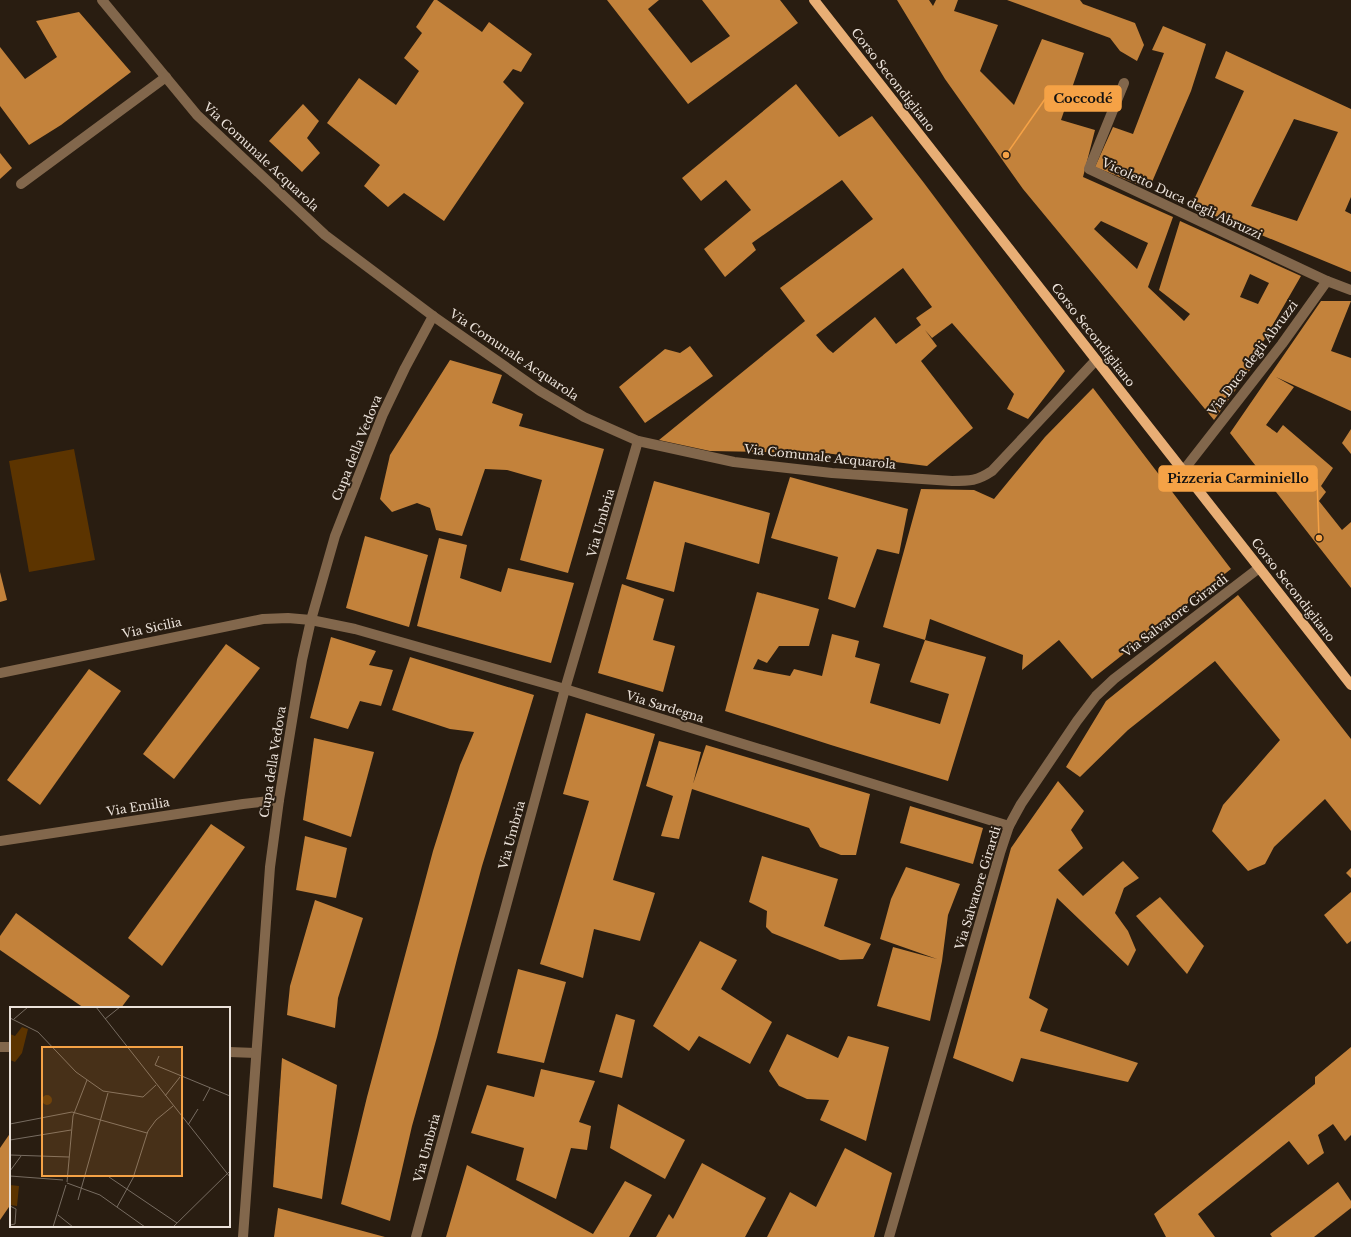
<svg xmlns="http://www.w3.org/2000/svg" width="1351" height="1237" font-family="'Libre Baskerville',serif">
	<rect width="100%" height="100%" fill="#291d11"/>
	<polygon fill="#5c3400" points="74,449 95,560 29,572 9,461"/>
	<g fill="#c3823b" fill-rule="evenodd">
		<polygon points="434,0 437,0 482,32 489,22 532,54 521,72 513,69 503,82 524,103 444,221 404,193 388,207 364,186 380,165 327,123 359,78 396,105 419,71 404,58 422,33 416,27"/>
		<polygon points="607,0 659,0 648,9 691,63 730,36 702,0 780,0 798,23 688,104"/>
		<path d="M897,0h32l4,6 3,-6h22l-4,11 44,14 -18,46 34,34 28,-66 42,14 -23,67 34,10 -12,47 90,40 -25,70 36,34 6,-7 -31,-24 21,-69 121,55 -45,78 4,2 -46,64 -191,-231 -78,-110zM1101,221l47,22 -11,26 -43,-40zM1250,274l19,9 -11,21 -18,-7z"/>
		<polygon points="1007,0 1080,0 1083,4 1135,23 1144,45 1137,61 1120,51 1110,38"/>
		<polygon points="79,12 131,72 61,125 29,145 0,106 0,47 25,79 57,57 36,21"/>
		<polygon points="1163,26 1206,44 1191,91 1149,189 1095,167 1113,127 1133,134 1164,53 1152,50"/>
		<path d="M1226,51l125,58v88l-6,14 6,3v58l-160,-66 53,-115 -29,-13zM1294,119l44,13 -41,89 -46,-15z"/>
		<path d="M796,84l43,53 33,-21 52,67 141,188 -37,48 -21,-10 7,-15 -62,-71 -20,15 -7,-8 12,16 -16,15 52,67 -46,38 -102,-13 -115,-2 -51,-11 146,-119 -25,-33 93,-69 -31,-39 -90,63 4,7 -31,27 -21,-28 47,-39 -25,-30 -25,21 -19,-23zM903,268l29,39 -16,11 5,7 -25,19 -21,-27 -42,36 -5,-4 -12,-14z"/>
		<polygon points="303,104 319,121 307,138 320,153 302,172 269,141"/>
		<polygon points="0,153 12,168 0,179"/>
		<polygon points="1321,301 1351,301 1331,351 1351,358 1351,411 1276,377 1294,387 1266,425 1277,433 1283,425 1333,468 1321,486 1326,492 1319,501 1342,530 1351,522 1351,588 1230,433"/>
		<polygon points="690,346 713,376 645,423 619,387 665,349 680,353"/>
		<polygon points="450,360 502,375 492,403 523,414 519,426 604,449 568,573 520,560 542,480 507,470 485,469 462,536 436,530 430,508 417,503 392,512 380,499 390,455"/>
		<polygon points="1093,388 1231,569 1092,679 1059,640 1022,670 1023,655 930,619 925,640 986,657 948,781 831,745 725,711 757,592 819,609 809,646 779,646 767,663 758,659 753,669 790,676 794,669 822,676 832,634 859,641 855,657 880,664 870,703 940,724 949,694 910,682 925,640 883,627 921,489 974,490 994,499 1045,437"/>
		<polygon points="1351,429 1351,454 1342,443"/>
		<polygon points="790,477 908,509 899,554 877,549 855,608 828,599 838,557 771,538"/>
		<polygon points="654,481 770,513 759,564 685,542 674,592 626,579"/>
		<polygon points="365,536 428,555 409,627 346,608"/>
		<polygon points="439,538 467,545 460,578 501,592 508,568 574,583 551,663 417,626"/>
		<polygon points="0,572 7,600 0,602"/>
		<polygon points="622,584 664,599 653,640 675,646 663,692 598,673"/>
		<polygon points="1238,595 1351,739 1351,831 1325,799 1274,847 1265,864 1248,871 1212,831 1223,805 1280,740 1215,661 1128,730 1080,777 1066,767 1106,701"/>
		<polygon points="331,637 376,651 369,665 393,670 381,706 360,701 348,729 310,718"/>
		<polygon points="226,644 260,668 174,779 143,754"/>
		<polygon points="410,657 534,695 482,866 458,955 437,1037 412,1126 390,1221 341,1204 367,1097 433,851 460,765 474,732 450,729 392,710"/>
		<polygon points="89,669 121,691 40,805 7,780"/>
		<polygon points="586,713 655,734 613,880 655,893 640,941 594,929 583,978 540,964 589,801 563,794"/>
		<polygon points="314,738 374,752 351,837 303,820"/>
		<polygon points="659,741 701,752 693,784 706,745 870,794 856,855 841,855 820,847 809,828 692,789 679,839 661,836 673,796 646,786"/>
		<polygon points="1058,781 1084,811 1071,830 1083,848 1058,870 1083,896 1123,861 1139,878 1124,888 1115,913 1128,931 1136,950 1128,966 1057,898 1029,998 1048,1009 1040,1031 1138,1063 1128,1082 1021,1058 1013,1082 953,1058 1011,848"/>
		<polygon points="910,806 983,828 973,864 900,843"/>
		<polygon points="211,824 245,847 162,966 128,938"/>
		<polygon points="305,836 347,848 336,898 296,890"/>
		<polygon points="762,856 838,879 824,926 871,944 863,959 840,960 772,933 766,927 767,911 749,902"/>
		<polygon points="906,867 960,884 948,915 942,961 930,1021 877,1006 893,947 937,959 880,939 891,899"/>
		<polygon points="1351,868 1351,878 1346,873"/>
		<polygon points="1351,892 1351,941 1347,944 1324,915"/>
		<polygon points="1160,897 1204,946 1187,974 1136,916"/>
		<polygon points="315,900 363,918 338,998 335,1028 287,1015 290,986"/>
		<polygon points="16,913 130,996 121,1008 84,1008 0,950 0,936"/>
		<polygon points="700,941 737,960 721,989 772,1022 750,1064 699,1036 689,1051 653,1026"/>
		<polygon points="518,969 566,982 544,1063 497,1053"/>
		<polygon points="616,1014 635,1020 622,1078 599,1072"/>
		<polygon points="787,1034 838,1058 848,1036 889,1047 866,1141 820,1120 829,1100 807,1099 779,1086 769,1071"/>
		<polygon points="1351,1047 1351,1135 1345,1141 1333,1124 1318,1135 1324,1153 1308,1165 1289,1141 1198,1214 1215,1237 1166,1237 1154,1214 1315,1084 1315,1077"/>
		<polygon points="282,1058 337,1085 322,1199 273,1187"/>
		<polygon points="541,1069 595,1081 579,1122 591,1126 587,1150 571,1148 556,1199 516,1180 524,1148 471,1133 487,1085 534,1097"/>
		<polygon points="618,1104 685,1140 665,1179 610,1148"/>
		<polygon points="11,1132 11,1204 0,1220 0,1148"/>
		<polygon points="845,1148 892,1173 874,1237 767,1237 790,1192 816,1207"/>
		<polygon points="702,1163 766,1198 745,1237 656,1237 669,1214 673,1219"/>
		<polygon points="467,1165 593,1234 625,1181 652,1195 629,1237 446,1237"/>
		<polygon points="1338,1182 1351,1201 1351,1208 1314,1237 1272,1237 1270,1234"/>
		<polygon points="278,1208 385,1237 274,1237"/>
	</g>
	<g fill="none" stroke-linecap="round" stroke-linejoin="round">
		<g stroke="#82674c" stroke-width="10">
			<path d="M102,0l95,115 128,120 108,81 107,75 44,26 54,24 96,21 98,11 120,8c18,0 25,0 40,-10l104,-111"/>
			<polyline points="1124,83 1089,169 1327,281 1351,290"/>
			<polyline points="21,184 166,77"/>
			<polyline points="1183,471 1282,344 1327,281"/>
			<polyline points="0,673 263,619 288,618 311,620 355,629 565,689 1009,826"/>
			<polyline points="0,841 243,804 279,800"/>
			<polyline points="0,1047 11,1047"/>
			<polyline points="229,1052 256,1053"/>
			<polyline points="243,1237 270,867 279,800 302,660 311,620 335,536 383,414 405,368 433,316"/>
			<polyline points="416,1237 565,689 638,441"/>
			<polyline points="889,1237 1000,853 1009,826 1021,804 1077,721 1096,696 1114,679 1259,568"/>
		</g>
		<polyline stroke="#e8ae75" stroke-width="10" points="814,0 1351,685"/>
	</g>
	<g text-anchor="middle" stroke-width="4" stroke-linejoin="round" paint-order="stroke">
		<g font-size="12" fill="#ebe2da" stroke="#291d11">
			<text transform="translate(893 80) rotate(52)" y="4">Corso Secondigliano</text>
			<text transform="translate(261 157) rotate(43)" y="4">Via Comunale Acquarola</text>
			<text transform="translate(1182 199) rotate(25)" y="4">Vicoletto Duca degli Abruzzi</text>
			<text transform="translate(1093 335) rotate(52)" y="4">Corso Secondigliano</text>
			<text transform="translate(514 355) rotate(34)" y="4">Via Comunale Acquarola</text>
			<text transform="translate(1253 358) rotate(-53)" y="4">Via Duca degli Abruzzi</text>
			<text transform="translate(357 448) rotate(-68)" y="4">Cupa della Vedova</text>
			<text transform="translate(820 457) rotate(6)" y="4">Via Comunale Acquarola</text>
			<text transform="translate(601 523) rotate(-74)" y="4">Via Umbria</text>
			<text transform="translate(1293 590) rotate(52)" y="4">Corso Secondigliano</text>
			<text transform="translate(1175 616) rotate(-37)" y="4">Via Salvatore Girardi</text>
			<text transform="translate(152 628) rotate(-12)" y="4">Via Sicilia</text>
			<text transform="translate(665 707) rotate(17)" y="4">Via Sardegna</text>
			<text transform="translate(273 762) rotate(-81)" y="4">Cupa della Vedova</text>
			<text transform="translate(138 807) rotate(-9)" y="4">Via Emilia</text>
			<text transform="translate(512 835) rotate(-75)" y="4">Via Umbria</text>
			<text transform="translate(978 888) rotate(-73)" y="4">Via Salvatore Girardi</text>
			<text transform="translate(427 1148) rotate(-75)" y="4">Via Umbria</text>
		</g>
	</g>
	<g transform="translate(10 1007)">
		<rect width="220" height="220" fill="#291d11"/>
		<path d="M12,20l6,2 -6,24 -7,9 -5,-2v-26l5,2zM32 93a5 5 0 1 1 10 0a5 5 0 1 1-10 0ZM0,178l9,1 -2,20 -7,-1z" fill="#5c3400"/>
		<path fill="none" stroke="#776c61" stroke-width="1" d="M86,0l134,170M0,11l28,14 38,40 27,19 40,6 13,-12M4,12l14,-12M95,12l15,-12M149,49l-4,9 75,31M155,89l15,-19M193,94l7,-13M0,117l62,-12 75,21M178,118l10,-16M0,133l61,-10M0,148l59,2M0,164l11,-15M0,169l53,4M99,170l68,46M57,175l6,-66 14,-36M57,176l33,12 45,32M68,193l30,-107M0,199l6,3 -1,15 -5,1M107,200l16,-29 15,-47 8,-11 17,-14M48,208l15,12M43,220l13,-42M163,220l57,-56"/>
		<path fill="#f5a246" fill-opacity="0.15" stroke="#f5a246" stroke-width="2" d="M32,40h140v129h-140z"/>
		<rect width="220" height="220" fill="none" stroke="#ebe2da" stroke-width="2"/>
	</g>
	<path fill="none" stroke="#f5a246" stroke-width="1.5" d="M1006 155L1045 99M1319 538L1317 479"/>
	<g fill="#f5a246" stroke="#291d11" stroke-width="1.5">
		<circle cx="1006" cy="155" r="4"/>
		<circle cx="1319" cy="538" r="4"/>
	</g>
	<g fill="#f5a246" stroke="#f5a246" stroke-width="1.5">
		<rect x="1045" y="86" width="76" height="25" rx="4"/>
		<rect x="1159" y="466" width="158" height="25" rx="4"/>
	</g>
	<g font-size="13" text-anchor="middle" font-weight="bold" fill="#111">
		<text x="1083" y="103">Coccodé</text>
		<text x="1238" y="483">Pizzeria Carminiello</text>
	</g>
</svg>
